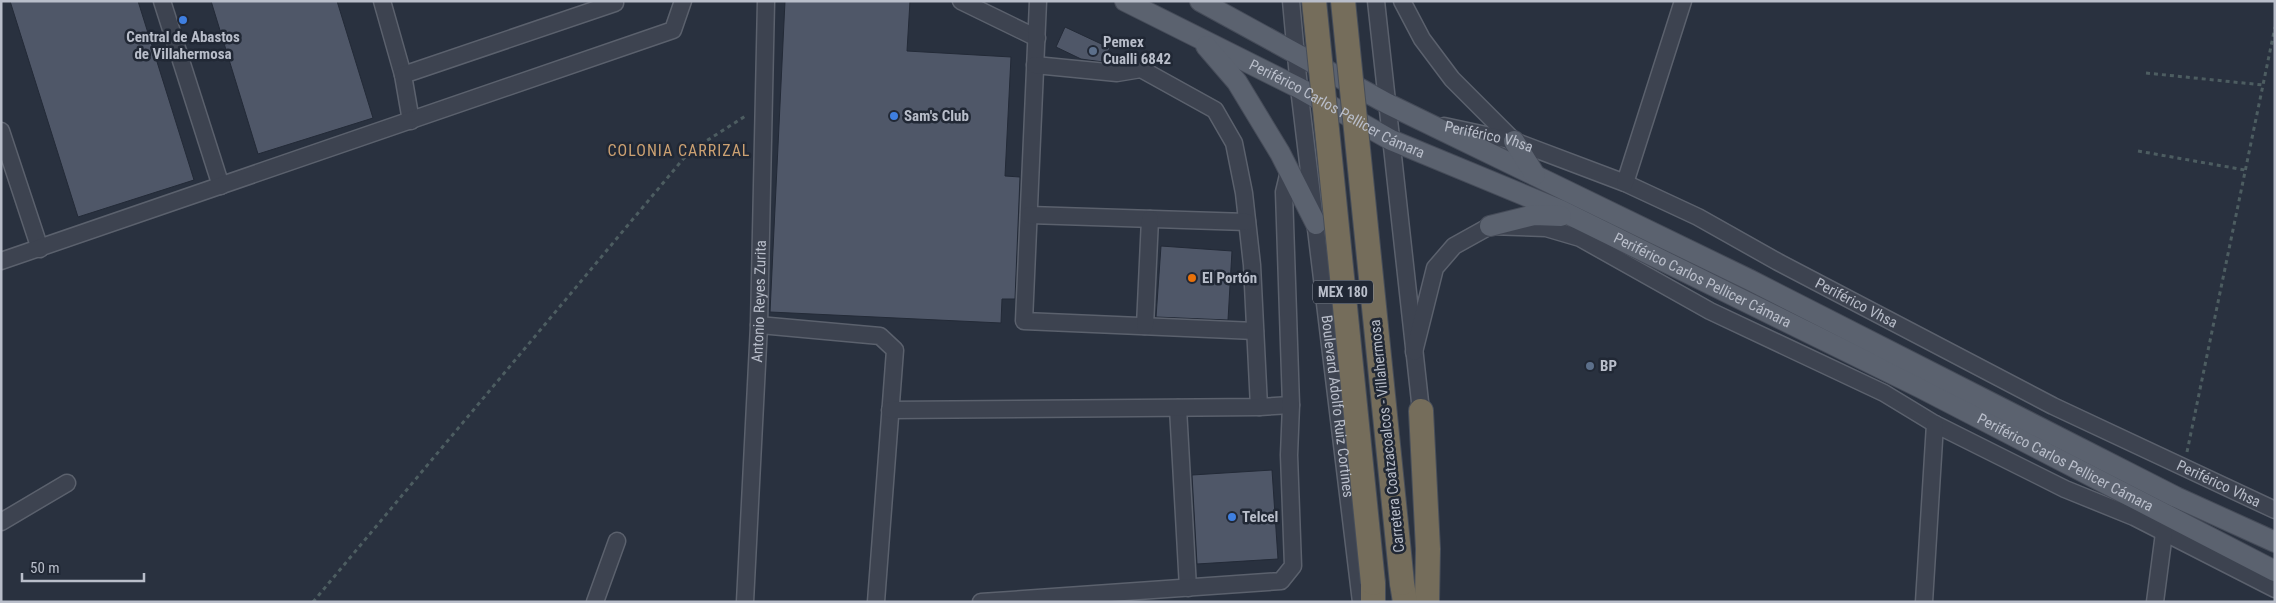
<svg xmlns="http://www.w3.org/2000/svg" width="2276" height="603" font-family="'Roboto Condensed',sans-serif">
	<rect width="100%" height="100%" fill="#29313f"/>
	<g fill="#4f5768" stroke="#232a37">
		<polygon points="10,1 138,1 194,180 78,217"/>
		<polygon points="211,1 337,1 373,118 258,154"/>
		<polygon points="785,1 910,1 907,51 1011,57 1005,176 1020,177 1015,299 1002,299 1001,323 770,312"/>
		<polygon points="1065,27 1110,48 1103,62 1081,59 1056,47"/>
		<polygon points="1161,246 1232,251 1228,320 1156,317"/>
		<polygon points="1272,470 1278,559 1197,564 1192,475"/>
	</g>
	<g fill="none" stroke-linecap="round" stroke-linejoin="round">
		<g stroke="#5b616d" stroke-width="19">
			<g id="minor">
				<polyline points="162,1 221,186"/>
				<polyline points="382,1 403,75"/>
				<polyline points="961,1 1037,38"/>
				<polyline points="1038,1 1024,321 1255,331"/>
				<path id="s1" d="M1291,1l8,87 62,514"/>
				<polyline points="1376,1 1422,420"/>
				<polyline points="1402,1 1422,39 1452,79 1514,141"/>
				<polyline points="1035,65 1117,73 1141,69 1215,110 1234,143 1244,193 1252,265 1259,407"/>
				<polyline points="411,121 403,75 615,3"/>
				<path id="s2" d="M1444,126l70,15 111,42 73,34 80,45 275,144 222,104"/>
				<polyline points="1,131 40,249"/>
				<polyline points="1625,183 1683,1"/>
				<polyline points="1029,215 1247,222"/>
				<polyline points="1,261 673,30 683,1"/>
				<polyline points="759,325 880,336 895,350 876,602"/>
				<polyline points="1145,326 1150,219"/>
				<polyline points="1414,352 1435,268 1454,246 1490,226 1546,228 1580,238 1710,311 1884,393 1935,424 2065,489 2134,517 2275,589"/>
				<polyline points="1178,408 1188,588"/>
				<polyline points="890,410 1259,407 1291,405"/>
				<polyline points="1,522 67,483"/>
				<polyline points="595,602 617,541"/>
				<path id="s3" d="M745,602l14,-277 7,-324"/>
				<polyline points="981,602 1281,581 1293,566 1289,455 1291,405 1284,192 1289,171"/>
				<polyline points="1924,602 1935,424"/>
				<polyline points="2155,602 2164,533"/>
			</g>
		</g>
		<g stroke="#464c59" stroke-width="22">
			<g id="major">
				<path id="s4" d="M1125,1l174,87 92,52 169,70 361,178 354,183"/>
				<polyline points="1200,1 1388,104 1750,280 2176,497 2275,542"/>
				<polyline points="1206,46 1237,82 1280,153 1316,224"/>
				<polyline points="1514,141 1535,175"/>
				<polyline points="1490,226 1534,215 1561,216"/>
			</g>
		</g>
		<g stroke="#474e5a" stroke-width="26">
			<g id="highway">
				<polyline points="1421,411 1428,549 1427,602"/>
				<polyline points="1373,583 1373,602"/>
				<polyline points="1402,583 1405,602"/>
			</g>
		</g>
		<g stroke="#4d5d61" stroke-width="3" stroke-dasharray="4 4" stroke-linecap="butt">
			<polyline points="2146,73 2263,85"/>
			<polyline points="2138,151 2245,170"/>
			<polyline points="2187,452 2275,27"/>
			<polyline points="313,602 689,152 747,115"/>
		</g>
		<use href="#minor" stroke="#3d4350" stroke-width="16"/>
		<use href="#major" stroke="#5b626f" stroke-width="20"/>
		<use href="#highway" stroke="#756d5b" stroke-width="24"/>
		<g stroke="#474e5a" stroke-width="26" stroke-linecap="butt">
			<g id="highway-bridge">
				<polyline points="1314,1 1373,583"/>
				<polyline points="1343,1 1402,583"/>
			</g>
		</g>
		<use href="#highway-bridge" stroke="#756d5b" stroke-width="24"/>
	</g>
	<g fill="#3f7fe0" stroke="#212835" stroke-width="2">
		<circle cx="183" cy="20" r="5"/>
		<circle cx="894" cy="116" r="5"/>
		<circle cx="1232" cy="517" r="5"/>
	</g>
	<g fill="#5c6f8a" stroke="#212835" stroke-width="2">
		<circle cx="1093" cy="51" r="5"/>
		<circle cx="1590" cy="366" r="5"/>
	</g>
	<circle fill="#e8710a" stroke="#212835" stroke-width="2" cx="1192" cy="278" r="5"/>
	<g text-anchor="middle" stroke-width="5" stroke-linejoin="round" paint-order="stroke">
		<rect fill="#212835" stroke="#8b919d" stroke-width="1" x="1313" y="280.5" width="60" height="23" rx="4"/>
		<g font-size="14" font-weight="bold" fill="#b9beca">
			<text x="1343" y="297">MEX 180</text>
		</g>
		<g font-size="15" font-weight="bold" fill="#b9beca" stroke="#212835" text-anchor="start">
			<text x="183" y="42" text-anchor="middle">Central de Abastos<tspan x="183" dy="17">de Villahermosa</tspan></text>
			<text x="1103" y="47">Pemex<tspan x="1103" dy="17">Cualli 6842</tspan></text>
			<text x="904" y="121">Sam's Club</text>
			<text x="1202" y="283">El Portón</text>
			<text x="1600" y="371">BP</text>
			<text x="1242" y="522">Telcel</text>
		</g>
		<g font-size="15" fill="#b9beca" stroke="#212835">
			<text dy="5" stroke="none"><textPath href="#s4" startOffset="238">Periférico Carlos Pellicer Cámara</textPath></text>
			<text dy="5" stroke="none"><textPath href="#s2" startOffset="46">Periférico Vhsa</textPath></text>
			<text dy="5" stroke="none"><textPath href="#s4" startOffset="642">Periférico Carlos Pellicer Cámara</textPath></text>
			<text dy="5" stroke="none"><textPath href="#s3" startOffset="301">Antonio Reyes Zurita</textPath></text>
			<text dy="5" stroke="none"><textPath href="#s2" startOffset="451">Periférico Vhsa</textPath></text>
			<text dy="5" stroke="none"><textPath href="#s1" startOffset="408">Boulevard Adolfo Ruiz Cortines</textPath></text>
			<text transform="translate(1387 436) rotate(-96)" y="5">Carretera Coatzacoalcos - Villahermosa</text>
			<text dy="5" stroke="none"><textPath href="#s4" startOffset="1048">Periférico Carlos Pellicer Cámara</textPath></text>
			<text dy="5" stroke="none"><textPath href="#s2" startOffset="856">Periférico Vhsa</textPath></text>
		</g>
		<g font-size="16" letter-spacing="1" fill="#cca172" stroke="#212835">
			<text x="679" y="156">COLONIA CARRIZAL</text>
		</g>
	</g>
	<rect width="2276" height="603" fill="none" stroke="#b9beca" stroke-width="5"/>
	<path d="M22 573v8h122v-8" fill="none" stroke="#b9beca" stroke-width="2.5"/>
	<text x="30" y="573" font-size="15" fill="#b9beca" stroke="#212835" stroke-width="4" paint-order="stroke">50 m</text>
</svg>
